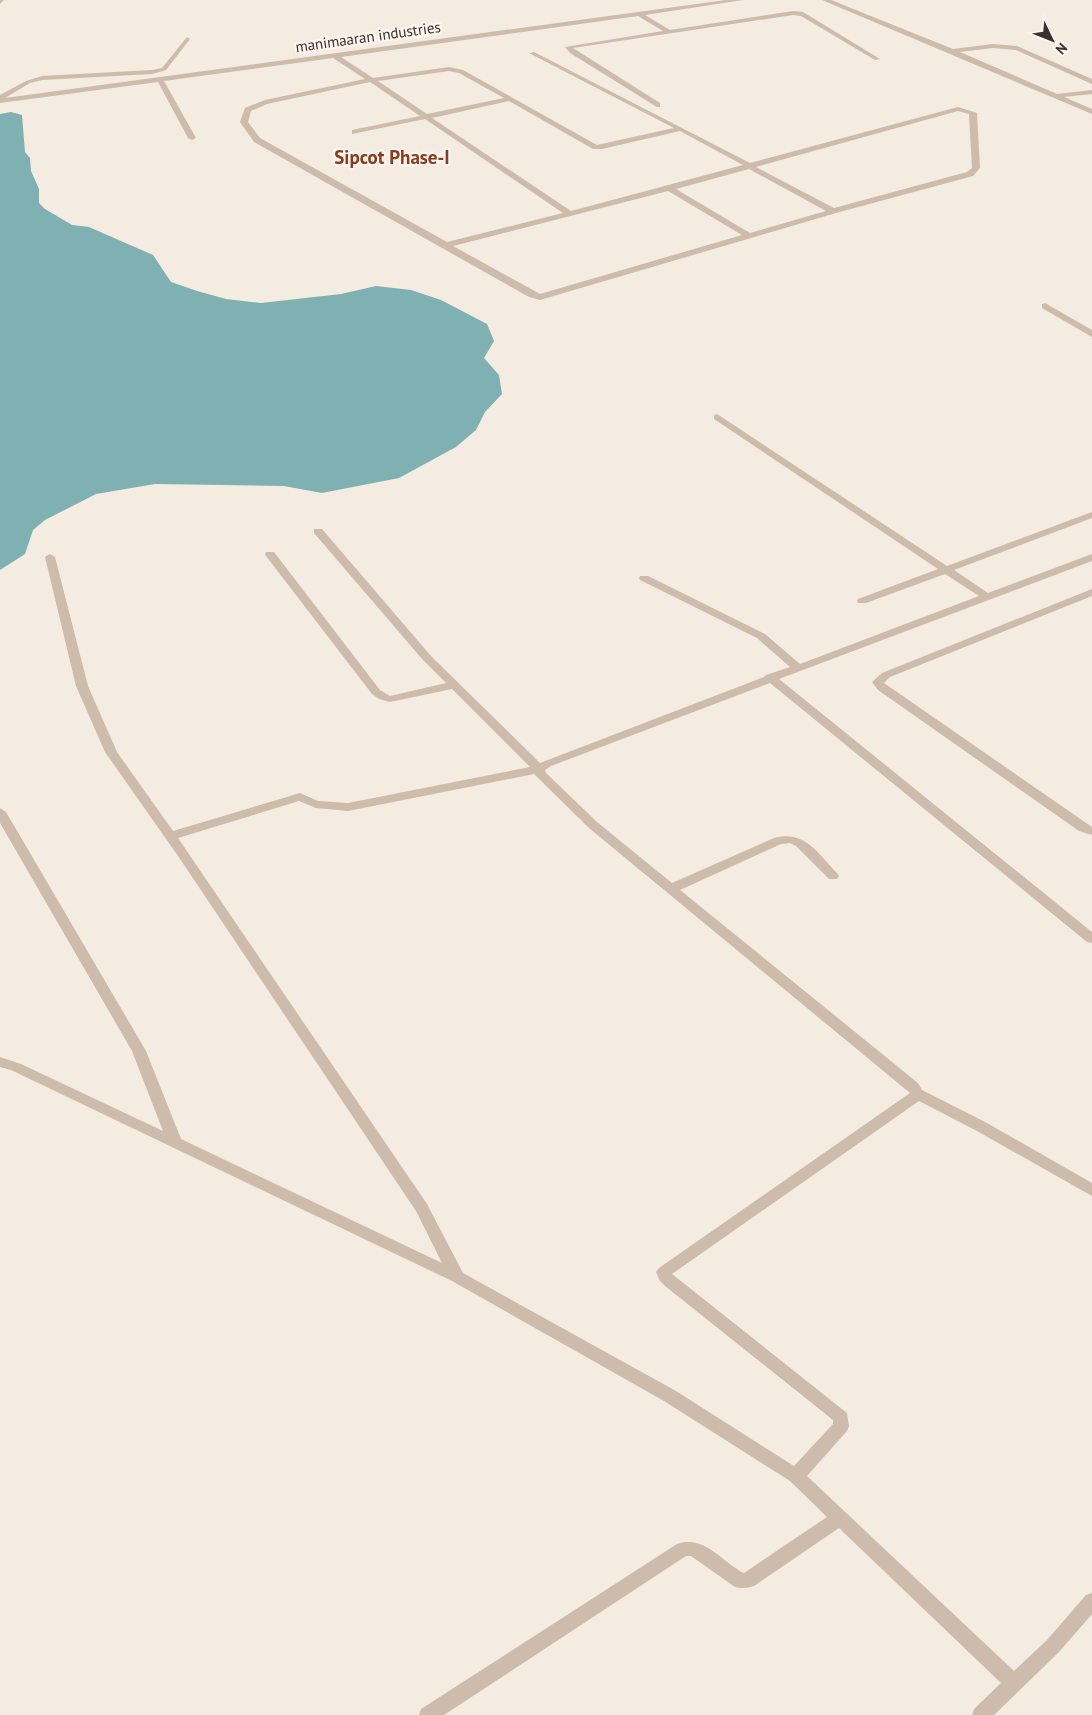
<svg xmlns="http://www.w3.org/2000/svg" width="1092" height="1715" font-family="'PT Sans',sans-serif">
	<rect width="100%" height="100%" fill="#f4ebe1"/>
	<polygon fill="#7fb0b2" points="11,112 22,115 25,152 30,158 31,171 39,189 39,203 45,209 72,225 89,227 153,255 171,282 197,291 226,299 261,303 341,294 376,286 411,290 441,300 487,324 494,341 484,358 499,375 502,394 485,412 476,430 456,447 399,478 322,493 284,486 155,484 96,494 45,520 33,530 25,554 0,570 0,114"/>
	<g fill="none" stroke-linecap="round" stroke-linejoin="round">
		<g fill="#cdbbac" fill-rule="evenodd">
			<polygon points="0,0 4,0 0,4"/>
			<path d="M726,0h17l-98,15 25,15 123,-19 10,1 77,47 -5,1 -74,-44 -8,-1 -220,33 87,55v4h-3l-87,-54 -5,-6 98,-16 -25,-15 -297,41 32,21 76,-11 14,3 134,75 77,-17 -145,-75 5,-1 216,111 208,-56 19,6 3,55 -7,8 -137,37 -296,87 -11,-3 -275,-155 -14,-20 5,-14 20,-8 100,-21 -32,-21 -169,23 32,57 -4,2 -4,-2 -30,-56 -158,21v-8l26,-14 16,-5 110,-6 10,-2 25,-31 3,2 -24,31 -14,4 -110,6 -12,3 -25,15zM449,71l10,2 45,25 -77,16 -49,-33zM370,82l50,34 -68,14v4l73,-15 138,94 -116,29 -187,-104 -12,-16 3,-11 16,-7zM509,101l84,48h9l78,-18 63,34 -172,46 -139,-93zM958,111l11,3 3,54 -5,4 -133,36 -78,-41zM749,169l77,42 -76,22 -74,-44zM668,191l74,44 -202,59 -87,-48z"/>
			<polygon points="822,0 831,0 953,49 993,44 1017,46 1092,79 1092,84 1016,50 993,48 960,52 1057,94 1092,90 1092,94 1064,97 1092,109 1092,114"/>
			<polygon points="1045,303 1092,330 1092,337 1042,308 1042,304"/>
			<path d="M717,414l230,152 145,-54v6l-138,52 34,23 104,-39v7l-313,118 313,253v11l-5,-1 -317,-259 -219,83 -6,4 1,3 51,49 75,61 102,-45c31,-8 43,15 63,35l2,3 -2,3h-8l-33,-33 -6,-3 -9,1 -101,46 238,193 4,7 65,33 105,60v13l-115,-65 -58,-30 -247,173 175,139 2,13 -2,5 -40,45 207,195 33,-31 39,-45 6,-2v21l-33,38 -65,63h-22l2,-6 27,-26 -162,-155 -85,58c-7,2 -12,3 -19,1l-44,-31h-5l-242,159h-25l2,-6 256,-165c27,-10 45,18 67,29l83,-56 -37,-36 -126,-80 -212,-120 -441,-211 -11,-3v-10l21,7 142,67 -31,-80 -132,-228v-15l6,4 140,239 35,88 261,124 -26,-52 -238,-355 -73,-104 -29,-66 -31,-129 5,-3 5,3 33,129 29,66 56,79 127,-38 18,8 30,2 182,-36 -78,-78 -62,13 -11,-3 -7,-5 -106,-138 -1,-2 1,-2h8l106,138 10,6 56,-13 -23,-23 -109,-127v-4h8l109,127 109,107 224,-86 2,-2 24,-8 -33,-29 -117,-58 -1,-2 1,-2h8l117,58 35,30 179,-68 -34,-22 -79,29h-8l-1,-2 1,-2 80,-30 -224,-150v-4zM534,774l55,54 321,265 -251,175 -3,4 4,9 5,5 168,134v4l-39,42 -118,-75 -213,-118 -36,-69 -249,-366 121,-37 17,7 32,3z"/>
			<polygon points="1092,589 1092,596 890,677 884,683 1092,827 1092,835 1079,831 878,690 872,682 882,673"/>
		</g>
	</g>
	<g text-anchor="middle" stroke-width="5" stroke-linejoin="round" paint-order="stroke">
		<g font-size="15" fill="#3b302b" stroke="#fbf5ee">
			<text transform="translate(368 37) rotate(-8)" y="5">manimaaran industries</text>
		</g>
		<g font-size="19" font-weight="bold" fill="#8c3b22" stroke="#fbf5ee">
			<text x="392" y="164">Sipcot Phase-I</text>
		</g>
	</g>
	<g transform="translate(1052 40) rotate(133)" stroke="#fbf5ee" stroke-width="4" paint-order="stroke">
	<path d="M0-4L9 19L0 12L-9 19Z" fill="#3b302b"/>
	<text y="-8" font-size="14" font-weight="bold" text-anchor="middle" fill="#3b302b">N</text>
	</g>
</svg>
